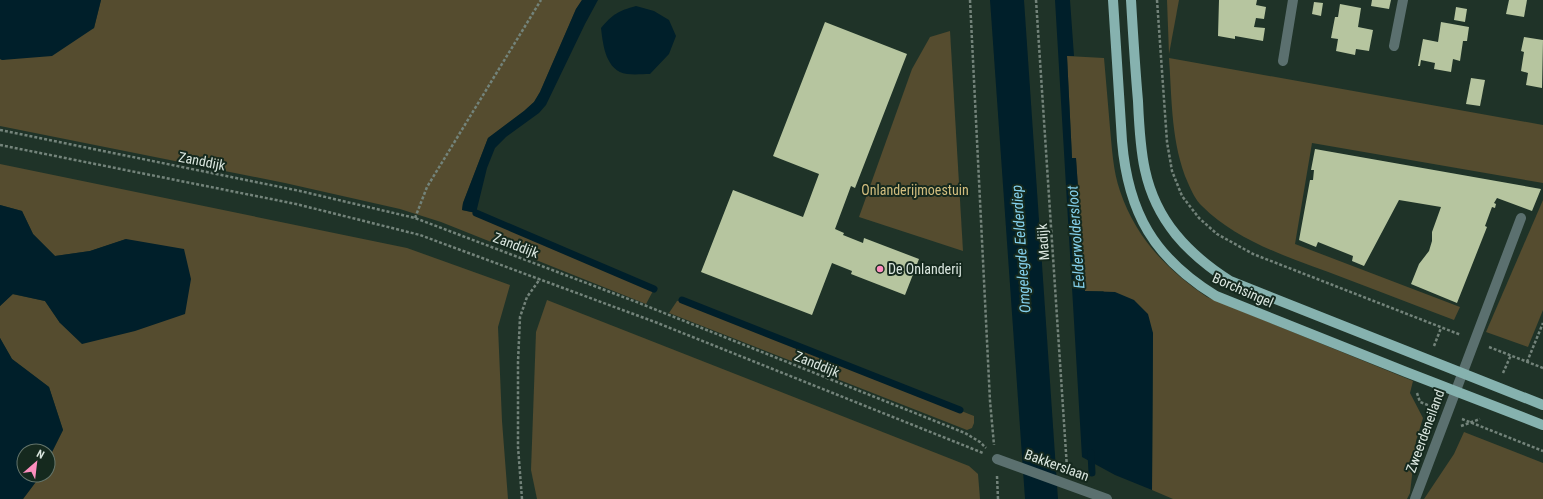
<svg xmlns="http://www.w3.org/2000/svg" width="1543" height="499" font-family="'Roboto Condensed',sans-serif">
	<rect width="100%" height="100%" fill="#1f3328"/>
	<g fill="#554c2f">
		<polygon points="101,0 582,0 576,9 540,92 534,102 524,111 488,138 463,203 462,210 476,213 654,289 646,304 441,222 400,209 285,183 0,126 0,59 3,60 94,28"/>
		<polygon points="1167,0 1179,0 1169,54"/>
		<polygon points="950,31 963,251 859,217 912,69 930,37"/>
		<path d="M1067,56l37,2c2,23 4,46 6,70 2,20 3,43 10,63 16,47 46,78 87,106l206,84 -3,12 13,25 -7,23 -6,52 -3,6h-234l-21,-9 1,-157 -50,-42h-18l-9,-132 -4,-1z"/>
		<path d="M1169,58l374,67v58l-231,-40 -17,101 165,63 -6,13c-37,-14 -73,-28 -110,-42 -49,-19 -104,-34 -142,-72 -6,-5 -11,-16 -14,-23 -17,-39 -16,-83 -19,-125z"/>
		<polygon points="0,164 407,248 510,285 498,327 502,421 508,499 23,499 41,475 48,475 48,460 63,430 49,387 12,359 0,338 0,306 12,294 45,301 60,323 126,239 90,251 55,256 33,234 22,211 0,205"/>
		<polygon points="1543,200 1543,310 1528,347 1486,332"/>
		<polygon points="547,300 969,466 978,474 980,499 537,499 531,470 536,332"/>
		<polygon points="682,300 974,416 974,423 972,428 967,430 669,313 677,301"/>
		<polygon points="1464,432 1543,463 1543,499 1424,499 1454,454"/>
	</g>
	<g fill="#001f2a">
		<polygon points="0,0 101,0 94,28 52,56 2,60 0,59"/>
		<polygon points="582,0 598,0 585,24 546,105 539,113 506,137 495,148 487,168 476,213 462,210 463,203 488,138 524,111 534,102 540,92 576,9"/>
		<polygon points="990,0 1024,0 1058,499 1025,499"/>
		<polygon points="1055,0 1070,0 1074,56 1067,56 1072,158 1076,158 1085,291 1115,292 1134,300 1148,314 1153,333 1152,490 1115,475 1082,457"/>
		<path d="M636,6l18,5 15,9 7,16 -7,18 -19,20c-7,0 -15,1 -23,0 -21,-3 -24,-28 -26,-46 12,-14 17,-17 35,-22z"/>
		<polygon points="0,205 22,211 33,234 55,256 90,251 126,239 184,249 191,279 185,314 135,331 82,344 60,323 45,301 13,294 0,306"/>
		<polygon points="0,338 12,359 49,387 63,430 48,460 48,451 24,451 24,475 41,475 23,499 0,499"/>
	</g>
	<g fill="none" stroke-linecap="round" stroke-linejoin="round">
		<g stroke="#001f2a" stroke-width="7">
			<polyline points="476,213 654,289"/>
			<polyline points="682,300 960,410"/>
			<polyline points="1091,453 1092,473"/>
		</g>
	</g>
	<g fill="#b6c59f">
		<polygon points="1219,0 1257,0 1256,5 1266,7 1264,19 1256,18 1254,27 1265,28 1263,41 1235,36 1235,39 1218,36"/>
		<polygon points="1372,0 1391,0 1389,9 1371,6"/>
		<polygon points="1509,0 1527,0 1524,17 1506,14"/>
		<polygon points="1314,2 1323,3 1321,16 1312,14"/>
		<polygon points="1340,4 1361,8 1358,27 1373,30 1369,51 1356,49 1355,55 1336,51 1338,39 1331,38 1335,17 1338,17"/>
		<polygon points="1456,7 1467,9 1465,22 1454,20"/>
		<polygon points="825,22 907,54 855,188 851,186 835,229 844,233 843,235 863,243 864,238 919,259 905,295 851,274 852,271 832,263 812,315 701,272 733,190 803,217 819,174 773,156"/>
		<polygon points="1441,22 1469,27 1467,41 1463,41 1460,61 1453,59 1451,72 1434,69 1435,63 1421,60 1420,66 1418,66 1423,39 1438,42"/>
		<polygon points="1524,37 1543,40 1542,88 1526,85 1528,73 1521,71 1524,52 1521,51"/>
		<polygon points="1471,78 1485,80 1480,106 1466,104"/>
		<polygon points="1315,149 1541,189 1532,211 1497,198 1494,203 1496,204 1495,208 1492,207 1485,226 1487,227 1457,303 1411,284 1419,264 1429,251 1432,241 1432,232 1441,207 1399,200 1364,266 1352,261 1353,256 1318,242 1316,247 1299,240 1310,180 1313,180 1314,170 1311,170"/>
	</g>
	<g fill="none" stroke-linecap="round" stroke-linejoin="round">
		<g stroke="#73837a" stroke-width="2.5" stroke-dasharray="3 2" stroke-linecap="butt">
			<polyline points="970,0 990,401 994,445"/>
			<polyline points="1036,0 1067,468"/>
			<polyline points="1157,0 1167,142 1172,171 1182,196 1199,218 1217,234 1253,254 1461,335"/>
			<polyline points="0,130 300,191 415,218 639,303 965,433 980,442 986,448"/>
			<polyline points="0,145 296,204 420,235 655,322 983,453"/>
			<polyline points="415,218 427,187 541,0"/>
			<polyline points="1434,346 1441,328"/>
			<polyline points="1489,347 1543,368"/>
			<polyline points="1527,362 1543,323"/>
			<polyline points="1503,373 1511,355"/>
			<polyline points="1417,393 1420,402 1433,407"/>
			<polyline points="1462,419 1543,451"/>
			<polyline points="1461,426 1480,419"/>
			<polyline points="997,476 998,499"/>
			<polyline points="522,499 518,447 518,362 520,317 527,297 540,279"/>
		</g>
		<g stroke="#5b706f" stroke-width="10">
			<polyline points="1394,46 1403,0"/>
			<polyline points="1283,61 1293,0"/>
			<polyline points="997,459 1107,499"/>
			<polyline points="1415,499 1521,218"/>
		</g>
		<g stroke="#86b2af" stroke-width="10">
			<path d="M1113,0l9,141c6,72 32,117 94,155l190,76 137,53"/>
			<path d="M1131,0c2,34 4,67 7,101 1,23 2,47 7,69 11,51 43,84 85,111l313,124"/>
		</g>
	</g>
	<circle fill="#fd8ebe" stroke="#15291e" stroke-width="1.5" cx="880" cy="269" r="4"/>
	<g text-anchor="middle" stroke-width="4" stroke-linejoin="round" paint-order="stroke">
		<g font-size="14" fill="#dae6df" stroke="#15291e">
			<text transform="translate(202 161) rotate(11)" y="5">Zanddijk</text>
			<text transform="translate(1043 242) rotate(-94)" y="5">Madijk</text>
			<text transform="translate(516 245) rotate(21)" y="5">Zanddijk</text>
			<text transform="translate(1243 290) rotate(24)" y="5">Borchsingel</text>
			<text transform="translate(817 364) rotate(22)" y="5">Zanddijk</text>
			<text transform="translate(1425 431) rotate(-70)" y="5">Zweerdeneiland</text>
			<text transform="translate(1057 465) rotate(20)" y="5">Bakkerslaan</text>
		</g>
		<g font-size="14" fill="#d3be7f" stroke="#15291e">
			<text x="915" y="195">Onlanderijmoestuin</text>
		</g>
		<g font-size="14" fill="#dae6df" stroke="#15291e" text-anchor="start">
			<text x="888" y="274">De Onlanderij</text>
		</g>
		<g font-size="15" font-style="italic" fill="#84d0ec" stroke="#15291e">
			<text transform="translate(1076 237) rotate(-94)" y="5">Eelderwoldersloot</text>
			<text transform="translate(1021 249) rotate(-94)" y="5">Omgelegde Eelderdiep</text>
		</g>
	</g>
	<g transform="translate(36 463) rotate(28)"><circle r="19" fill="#15291e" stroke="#64756b"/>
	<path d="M0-3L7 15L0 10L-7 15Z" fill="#fd8ebe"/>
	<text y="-6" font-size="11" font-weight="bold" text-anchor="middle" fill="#dae6df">N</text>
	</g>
</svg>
